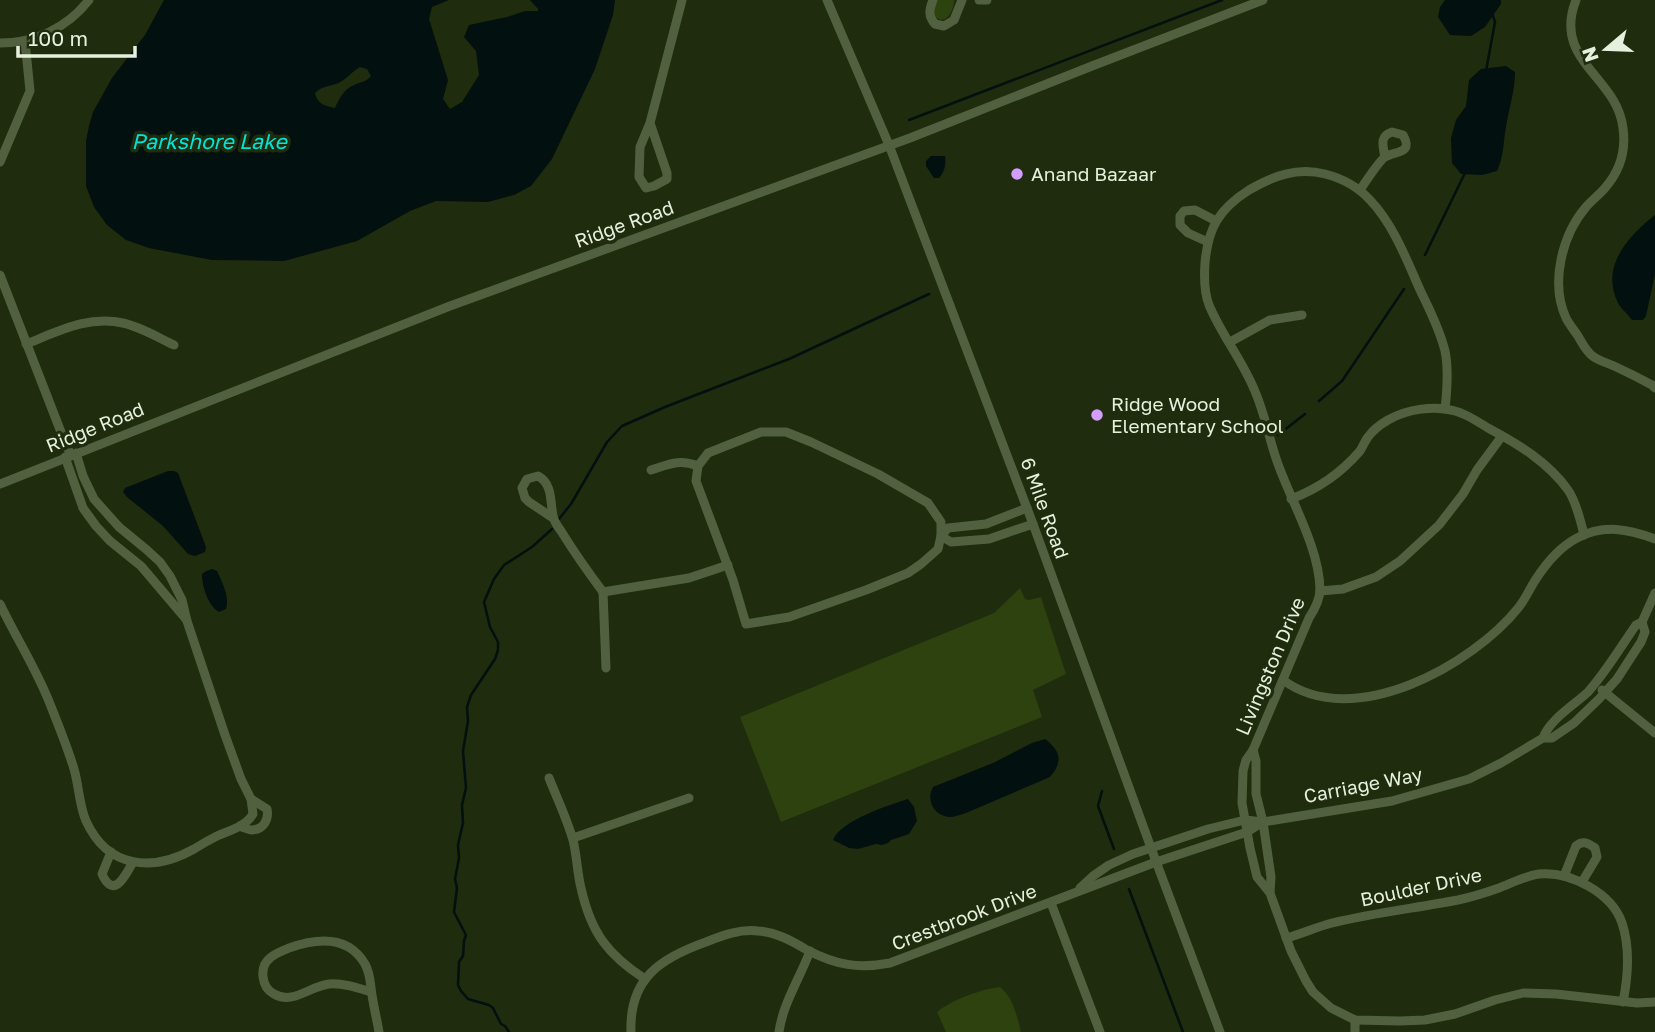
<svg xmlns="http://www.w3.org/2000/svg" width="1655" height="1032" font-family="'Golos Text',sans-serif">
	<rect width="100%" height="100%" fill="#1f2c0d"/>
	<g fill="#2d420e">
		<path d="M936,0h18c0,13 -11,29 -22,13z"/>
		<polygon points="1020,588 1025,599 1029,600 1041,597 1066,674 1033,690 1042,717 781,822 740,717 994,613"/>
		<path d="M1000,987c13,10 17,29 21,45h-75l-9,-20c15,-12 44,-23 63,-25z"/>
	</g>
	<g fill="#02100f" fill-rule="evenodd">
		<path d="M164,0h285l-17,7 -3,12 19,61 -5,19 7,10 12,-7 17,-27 -3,-24 -12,-14 5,-12 38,-8 18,-6h13v-2l-8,-9h85l-2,15 -18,54 -43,90 -21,27 -17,9 -26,7 -52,-1 -26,10 -53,30 -73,20 -72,-1 -63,-12 -23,-8 -19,-15 -13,-18 -8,-21v-45l3,-15 4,-14 19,-34 33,-43zM360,67l7,2 4,7c-6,7 -9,5 -17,9 -10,4 -15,14 -19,23 -10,-2 -18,-4 -20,-15 7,-8 18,-6 27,-12 6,-4 11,-10 18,-14z"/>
		<polygon points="1445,0 1501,0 1501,4 1485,27 1471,36 1450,35 1438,17 1440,7"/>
		<path d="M1506,66l9,6c0,19 -6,36 -9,55 -3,16 -2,29 -9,44l-15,4 -21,-1 -9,-11 -1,-25 5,-18 10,-14 3,-26 12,-11z"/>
		<path d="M931,156h14c1,9 0,15 -6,22h-5l-8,-12v-5z"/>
		<path d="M1655,215v59l-9,42 -3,4h-11c-4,-6 -11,-11 -14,-17 -18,-36 10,-67 37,-88z"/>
		<polygon points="168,471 174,471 178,473 206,547 205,552 195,556 188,554 163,526 127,497 123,492 125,488"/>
		<path d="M212,569l5,2c5,11 13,26 9,38l-7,3c-11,-6 -17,-26 -17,-38l4,-3z"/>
		<path d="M1045,739c16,12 18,23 5,38l-84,36c-6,2 -12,4 -17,4 -16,-1 -23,-18 -16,-30l60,-24 39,-20z"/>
		<path d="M908,799l6,8 3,14 -8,13 -18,6 -3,3 -6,2 -6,-1 -18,5 -9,-1 -16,-8c7,-19 56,-35 75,-41z"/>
	</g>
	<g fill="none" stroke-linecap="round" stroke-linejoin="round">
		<g stroke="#02100f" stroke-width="2.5">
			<polyline points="1486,71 1495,22 1492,13"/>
			<polyline points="909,120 1222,0"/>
			<polyline points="1425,255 1465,173"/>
			<polyline points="1319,401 1342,381 1404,289"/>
			<polyline points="1278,435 1305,414"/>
			<polyline points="559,519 571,504 607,442 622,426 665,407 789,359 929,294"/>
			<polyline points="1102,791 1098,806 1114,849"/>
			<polyline points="1129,889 1183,1032"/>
			<polyline points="509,1032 505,1026 501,1024 493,1008 489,1005 468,999 461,991 458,985 459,962 463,956 464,941 466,935 454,912 457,888 455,879 459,858 458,845 463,823 462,805 466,788 463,751 468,721 467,707 471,695 495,659 498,650 498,642 490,627 484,602 494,579 504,565 532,547 552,529"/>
		</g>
		<g stroke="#516140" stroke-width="9">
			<polyline points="827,0 889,145 1033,524 1154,856 1220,1032"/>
			<path d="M933,0c-4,10 -5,16 2,24l9,2 10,-6 8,-20"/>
			<polyline points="979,0 987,0"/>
			<path d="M1576,0c-24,61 41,76 47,128 3,22 -3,43 -18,60 -6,7 -13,12 -19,19 -24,28 -36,76 -20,111 3,6 8,12 12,18 4,7 9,17 16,21 5,4 14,6 20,9 13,6 25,12 38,19l3,3"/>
			<path d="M0,43c35,0 67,-15 89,-43"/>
			<polyline points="650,123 667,173 667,179 654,186 646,188 639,177 640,147 650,123 682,0"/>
			<polyline points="0,162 30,91 25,41"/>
			<path d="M1360,190c4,-6 20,-30 25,-33 10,-6 29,-3 18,-22l-11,-3c-13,4 -9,14 -7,25"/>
			<polyline points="1208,242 1188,233 1180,225 1180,216 1184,211 1195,210 1216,221"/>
			<polyline points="0,275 66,445 71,455"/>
			<polyline points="1230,342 1270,320 1302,315"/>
			<path d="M26,344c31,-12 62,-29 97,-21 18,4 34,14 51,22"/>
			<path d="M1445,409c2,-18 4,-40 0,-58 -5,-20 -15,-41 -24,-59 -14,-31 -27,-67 -51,-92 -12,-13 -29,-22 -45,-26 -28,-7 -52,2 -76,16 -30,19 -41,38 -44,73 -1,14 -1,29 4,42 12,29 33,55 45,84 11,24 15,51 24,75 14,39 41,84 42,125 0,11 -5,20 -11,29l-56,132 -7,10 -3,11 -1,32 8,45 7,29 13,16 21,58 15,30 7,11 18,16 24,12 45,1 25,-1 30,-6 40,-14 28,-7 33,1 81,9 18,-1"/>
			<polyline points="65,457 83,508 96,526 110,541 141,566 186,619"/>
			<path d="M651,470c19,-6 28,-11 47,-4"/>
			<polyline points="0,484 450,306 910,138 1092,66 1263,0"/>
			<path d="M1291,499c27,-10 50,-26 69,-48 3,-5 5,-10 8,-14 5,-7 13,-13 20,-17 19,-11 47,-15 67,-9 12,3 23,11 33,17 30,16 60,34 80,62 7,10 13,32 16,45"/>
			<path d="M553,518l-24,-16 -4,-4 -3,-10 5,-9 11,-3c15,8 12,26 15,40 1,5 5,11 8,15 13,21 27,41 42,61l86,-14 39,-13"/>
			<polyline points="941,536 941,522 928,503 878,474 811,442 786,432 761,432 708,453 698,466 696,481 733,580 746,624 789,617 866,590 908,573 921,564 938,549 941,536 948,528 986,524 1027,508"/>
			<polyline points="941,536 951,542 989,539 1033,524"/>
			<polyline points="1320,591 1343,589 1376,577 1400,561 1439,525 1463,494 1477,470 1502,436"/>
			<polyline points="603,592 606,668"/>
			<path d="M0,604c17,36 38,67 52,105 8,20 16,40 22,60 5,17 5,36 12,52 22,48 67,51 108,28 8,-5 15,-9 23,-13 13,-6 28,-9 36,-22l-2,-15 -10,-20 -16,-44 -38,-114 -5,-21 -12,-24 -10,-14 -13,-12 -28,-23 -25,-28 -11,-23 -7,-23"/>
			<path d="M1283,680c70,52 190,-15 236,-73 7,-9 11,-19 17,-28 11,-17 24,-32 41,-41 27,-14 51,-9 78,1"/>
			<polyline points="1602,690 1655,733"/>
			<path d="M1543,738c7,-19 30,-32 45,-46 18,-20 32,-44 48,-67l6,-3 13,-29"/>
			<polyline points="1253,750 1256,761 1256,794 1263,822 1271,877 1270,893"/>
			<path d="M549,778c8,20 18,41 24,62 4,16 4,32 8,48 10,45 27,67 64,91"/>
			<path d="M240,826c1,1 10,4 11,4 13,0 18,-11 16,-21l-16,-10"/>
			<polyline points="573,838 689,798"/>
			<path d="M111,852l-9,22c12,27 24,0 31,-12"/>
			<path d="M1564,876l12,-30c7,-6 12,-3 19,2l2,9 -15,25"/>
			<polyline points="1080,888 1093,876 1109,865 1133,854 1208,829 1245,820 1263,822 1392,801 1469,779 1501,763 1543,738 1552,738 1574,723 1599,699 1617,679 1641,642 1645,632 1642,622"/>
			<polyline points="1051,903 1100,1032"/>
			<path d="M1286,938c16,-4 30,-11 46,-15 41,-10 84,-15 126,-23 14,-3 27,-7 41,-12 13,-5 26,-12 40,-14 31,-3 73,19 83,49 8,24 6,54 1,79"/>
			<path d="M371,992c-13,-4 -27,-9 -42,-8 -19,2 -36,21 -55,10 -13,-7 -15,-27 -4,-36 6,-5 13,-7 19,-10 28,-10 59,-13 76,16 6,11 5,20 7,31 2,13 5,25 7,37"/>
			<path d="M631,1032c-2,-54 30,-74 75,-90 17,-7 34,-13 52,-11 18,1 34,10 49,19 29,15 51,19 83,13l266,-101 91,-30 16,-10"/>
			<path d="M779,1032c4,-29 21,-54 31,-81"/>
			<polyline points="1355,1032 1355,1020"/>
		</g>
	</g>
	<g fill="#d29dfd" stroke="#1f2c0d" stroke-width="2.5">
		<circle cx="1017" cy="174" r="7"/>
		<circle cx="1097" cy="415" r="7"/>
	</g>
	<g text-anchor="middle" stroke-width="7" stroke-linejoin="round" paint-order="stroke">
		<g font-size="19" fill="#e7f0dd" stroke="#1f2c0d" text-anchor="start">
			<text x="1031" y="181">Anand Bazaar</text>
			<text x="1111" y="411">Ridge Wood<tspan x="1111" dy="22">Elementary School</tspan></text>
		</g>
		<g font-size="19" fill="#e7f0dd" stroke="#1f2c0d">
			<text transform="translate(624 224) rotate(-20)" y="7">Ridge Road</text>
			<text transform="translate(95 427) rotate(-22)" y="7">Ridge Road</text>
			<text transform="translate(1045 508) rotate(70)" y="7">6 Mile Road</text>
			<text transform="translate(1270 666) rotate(-67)" y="7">Livingston Drive</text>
			<text transform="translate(1363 785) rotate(-11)" y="7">Carriage Way</text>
			<text transform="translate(1421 887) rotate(-12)" y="7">Boulder Drive</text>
			<text transform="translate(964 917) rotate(-21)" y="7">Crestbrook Drive</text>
		</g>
		<g font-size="21" font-style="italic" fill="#00e4da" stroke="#1f2c0d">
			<text x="209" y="149">Parkshore Lake</text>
		</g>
	</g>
	<g transform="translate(1606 49) rotate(251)" stroke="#1f2c0d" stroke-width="5" paint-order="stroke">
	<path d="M0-5L12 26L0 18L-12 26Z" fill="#e7f0dd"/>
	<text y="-10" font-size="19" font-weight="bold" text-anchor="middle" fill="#e7f0dd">N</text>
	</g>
	<path d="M18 46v10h117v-10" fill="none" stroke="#e7f0dd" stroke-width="3.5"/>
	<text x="28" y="46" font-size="21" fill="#e7f0dd" stroke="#1f2c0d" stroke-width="5" paint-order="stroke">100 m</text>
</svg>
